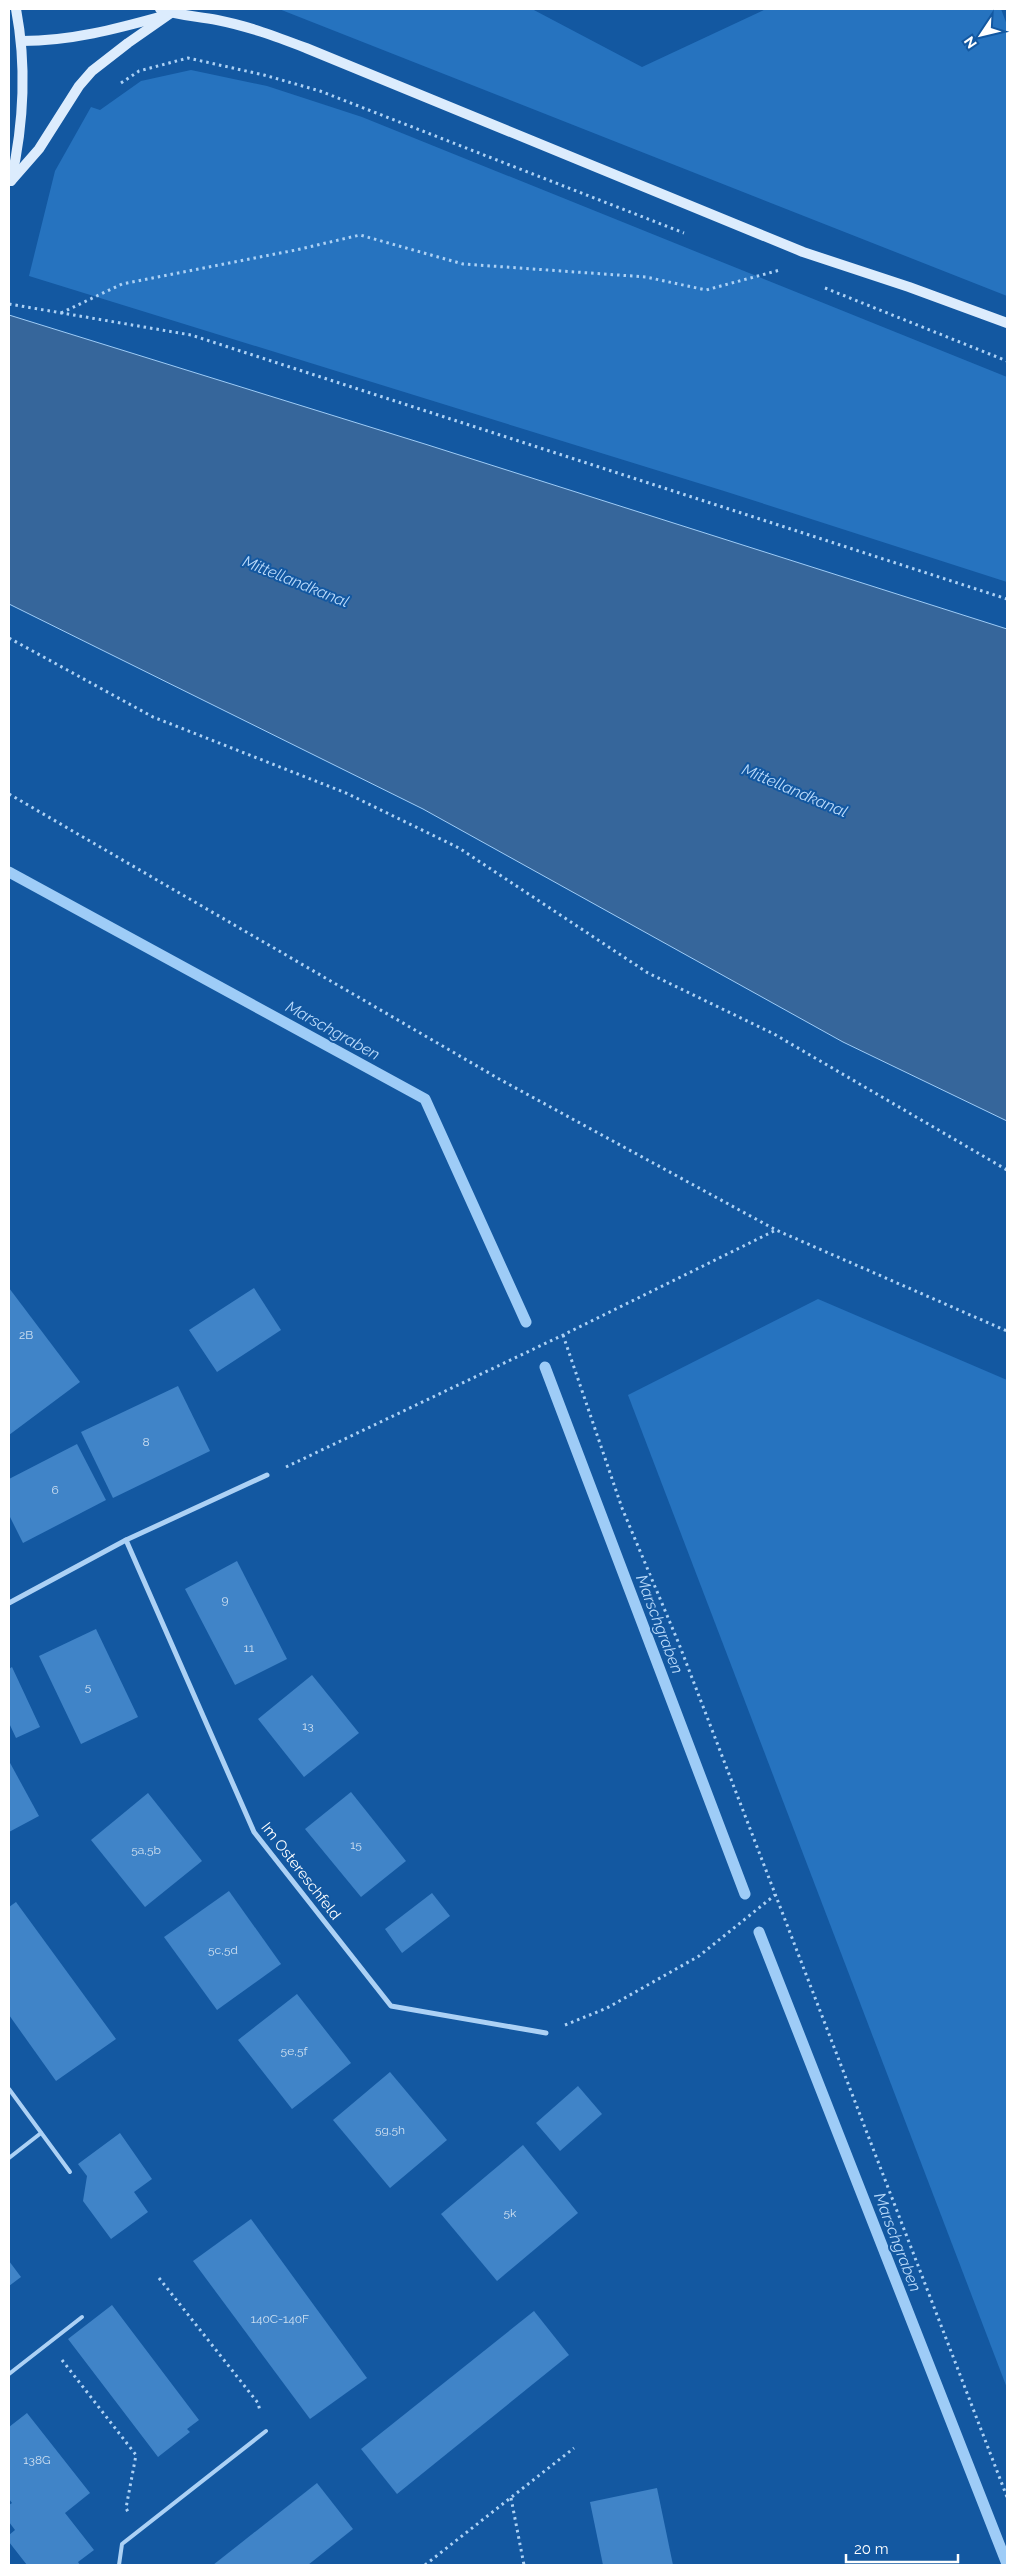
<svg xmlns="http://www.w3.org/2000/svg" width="1016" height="2574" font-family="Raleway,sans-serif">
	<rect width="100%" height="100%" fill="#1358a1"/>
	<g fill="#2673bf">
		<polygon points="279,9 532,9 642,67 766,9 1001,9 1007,25 1007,296"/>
		<polygon points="191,70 267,86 362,117 1007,377 1007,582 724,491 29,276 55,171 91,107 100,110 141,81"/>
		<polygon points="818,1299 1007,1380 1007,2388 628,1395"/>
	</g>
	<polygon fill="#36669b" stroke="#9eccf7" points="9,315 428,445 1007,629 1007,1121 843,1042 423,809 9,604"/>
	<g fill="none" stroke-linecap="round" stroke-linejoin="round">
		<g stroke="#9eccf7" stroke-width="11">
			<polyline points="9,872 425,1099 526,1322"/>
			<polyline points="545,1367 745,1894"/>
			<polyline points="759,1932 1007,2564"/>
		</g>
	</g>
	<g fill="#4084c8">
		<polygon points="9,1288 80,1382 9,1435"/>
		<polygon points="254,1288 281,1330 217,1372 189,1330"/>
		<polygon points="178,1386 210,1451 113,1498 81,1432"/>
		<polygon points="77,1444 106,1500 23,1543 9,1515 9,1479"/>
		<polygon points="237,1561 287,1659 235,1685 185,1589"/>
		<polygon points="96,1629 138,1717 81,1744 39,1656"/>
		<polygon points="12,1667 40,1727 16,1738 9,1723 9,1669"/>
		<polygon points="312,1675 359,1733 304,1777 258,1719"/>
		<polygon points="9,1761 39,1816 9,1832"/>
		<polygon points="351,1792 406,1861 361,1897 305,1829"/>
		<polygon points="148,1793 202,1861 145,1907 91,1840"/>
		<polygon points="229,1891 281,1964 217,2010 164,1937"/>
		<polygon points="432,1893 450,1916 402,1953 385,1929"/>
		<polygon points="16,1902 116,2039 56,2081 9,2015 9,1907"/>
		<polygon points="297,1994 351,2063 292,2109 238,2040"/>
		<polygon points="390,2072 447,2140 390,2188 333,2120"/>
		<polygon points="578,2086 602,2114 560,2151 536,2123"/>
		<polygon points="120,2133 152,2179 134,2192 148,2212 111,2239 83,2201 87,2176 78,2164"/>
		<polygon points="523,2145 578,2213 497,2281 441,2214"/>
		<polygon points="251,2219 367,2378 310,2419 193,2261"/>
		<polygon points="9,2261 21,2277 9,2286"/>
		<polygon points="112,2305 199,2420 187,2429 190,2432 158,2457 68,2339"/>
		<polygon points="534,2311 569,2355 397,2494 361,2449"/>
		<polygon points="27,2413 90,2493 65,2513 94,2550 78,2562 80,2565 27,2565 9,2542 9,2535 15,2530 9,2522 9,2505 12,2503 9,2499 9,2427"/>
		<polygon points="317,2483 353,2529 308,2565 213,2565"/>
		<polygon points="657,2488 673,2565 603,2565 590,2502"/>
	</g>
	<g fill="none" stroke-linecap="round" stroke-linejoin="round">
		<g stroke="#acd1f5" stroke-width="3" stroke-dasharray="2.5 4" stroke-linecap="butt">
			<polyline points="121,83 139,71 188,58 264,75 320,91 684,233"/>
			<polyline points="825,288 1007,361"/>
			<polyline points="9,304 191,335 1007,599"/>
			<polyline points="61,313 122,284 296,250 360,235 463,264 646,277 706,290 780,270"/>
			<polyline points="9,638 153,717 346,793 459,848 648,973 774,1034 1007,1170"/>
			<polyline points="9,794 501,1080 776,1230"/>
			<polyline points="563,1335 622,1508 679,1644 1007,2497"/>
			<polyline points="286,1467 563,1335 776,1230 1007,1331"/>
			<polyline points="565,2025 607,2008 699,1956 775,1895"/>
			<polyline points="159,2278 258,2403 260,2411"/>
			<polyline points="62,2360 136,2455 126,2508 128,2512"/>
			<polyline points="511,2498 524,2565"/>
			<polyline points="425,2565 574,2448"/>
		</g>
		<g stroke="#acd1f5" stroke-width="4">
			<polyline points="9,2089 70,2172"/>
			<polyline points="9,2158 41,2133"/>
			<polyline points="9,2374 82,2317"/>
			<polyline points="119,2565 122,2544 266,2431"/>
		</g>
		<g stroke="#acd1f5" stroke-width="5">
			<polyline points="126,1540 254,1832 391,2006 546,2033"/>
			<polyline points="9,1603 126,1540 267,1475"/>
		</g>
		<g stroke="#dcecfd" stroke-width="10">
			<path d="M160,9c19,7 38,7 57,11 31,6 60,17 89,28l497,204 106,35 98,36"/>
			<path d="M22,41c49,0 94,-12 141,-25"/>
			<polyline points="11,181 39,149 79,86 92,71 128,43 171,13"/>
			<path d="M11,181c13,-58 16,-114 5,-172"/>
		</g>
	</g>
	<g text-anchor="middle" stroke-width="4" stroke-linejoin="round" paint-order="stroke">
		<g font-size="12" fill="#cfe0f1">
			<text x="26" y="1339">2B</text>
			<text x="146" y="1446">8</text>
			<text x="55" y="1494">6</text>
			<text x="225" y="1604">9</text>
			<text x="249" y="1652">11</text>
			<text x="88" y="1691">5</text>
			<text x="308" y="1730">13</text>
			<text x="356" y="1849">15</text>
			<text x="146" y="1854">5a,5b</text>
			<text x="223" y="1954">5c,5d</text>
			<text x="294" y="2055">5e,5f</text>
			<text x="390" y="2134">5g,5h</text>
			<text x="510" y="2217">5k</text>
			<text x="280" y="2323">140C-140F</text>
			<text x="37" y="2464">138G</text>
		</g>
		<g font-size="15" fill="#fff" stroke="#1358a1">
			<text transform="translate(301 1871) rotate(52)" y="5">Im Ostereschfeld</text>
		</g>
		<g font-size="16" font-style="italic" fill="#b9dafb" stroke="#1358a1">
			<text transform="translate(296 581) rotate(22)" y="6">Mittellandkanal</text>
			<text transform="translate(795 790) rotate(23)" y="6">Mittellandkanal</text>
			<text transform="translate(333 1030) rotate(29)" y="6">Marschgraben</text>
			<text transform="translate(660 1624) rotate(69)" y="6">Marschgraben</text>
			<text transform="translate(898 2242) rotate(69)" y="6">Marschgraben</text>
		</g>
	</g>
	<rect width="1016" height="2574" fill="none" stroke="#ffffff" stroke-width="20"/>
	<g transform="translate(981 35) rotate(235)" stroke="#1358a1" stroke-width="4" paint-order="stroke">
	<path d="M0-4L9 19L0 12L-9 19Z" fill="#ffffff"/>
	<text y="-8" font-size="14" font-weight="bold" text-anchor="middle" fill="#ffffff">N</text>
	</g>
	<path d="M846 2554v8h112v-8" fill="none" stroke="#ffffff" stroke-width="2.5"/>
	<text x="854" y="2554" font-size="15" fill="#ffffff" stroke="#1358a1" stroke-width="4" paint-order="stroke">20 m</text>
</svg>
